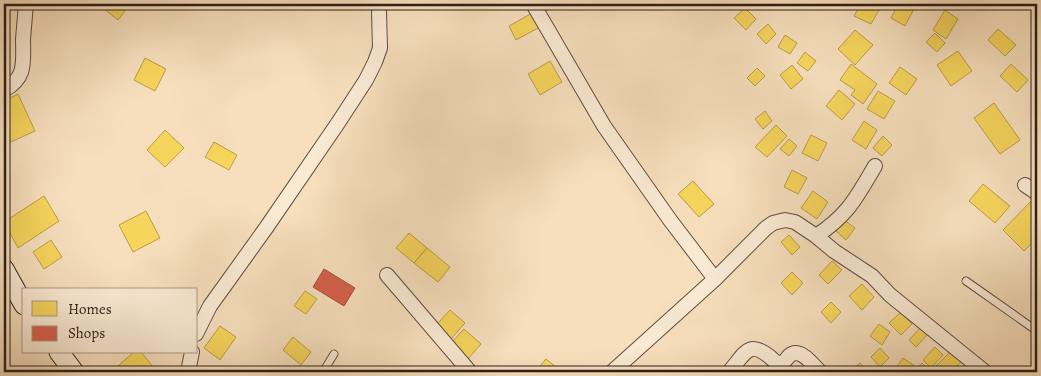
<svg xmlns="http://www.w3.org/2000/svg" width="1041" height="376" font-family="Alegreya,serif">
	<rect width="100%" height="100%" fill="#f7dfbd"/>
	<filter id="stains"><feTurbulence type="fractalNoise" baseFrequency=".004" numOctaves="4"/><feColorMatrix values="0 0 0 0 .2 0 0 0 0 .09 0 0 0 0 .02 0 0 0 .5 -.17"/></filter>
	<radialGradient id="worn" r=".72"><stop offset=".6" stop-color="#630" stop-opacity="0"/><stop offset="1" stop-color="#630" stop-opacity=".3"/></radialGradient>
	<g fill="#f6d55c" stroke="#b99e48">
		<polygon points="98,4 130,4 118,20"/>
		<polygon points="861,4 867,4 879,10 871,24 854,16"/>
		<polygon points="898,4 904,4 914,9 905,26 891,18"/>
		<polygon points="745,8 756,19 746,30 734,18"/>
		<polygon points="945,10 958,19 946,39 933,30"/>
		<polygon points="534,12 542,26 516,40 509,26"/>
		<polygon points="768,24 776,34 766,44 757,34"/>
		<polygon points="998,29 1016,45 1005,56 988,40"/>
		<polygon points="855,30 873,45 855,65 838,49"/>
		<polygon points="935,33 945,43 937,52 926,42"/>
		<polygon points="785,35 797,43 790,54 778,47"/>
		<polygon points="958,51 972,71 951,86 937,65"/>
		<polygon points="805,52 816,61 808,71 797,63"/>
		<polygon points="145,58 166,69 155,91 134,80"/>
		<polygon points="550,61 562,82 540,95 528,74"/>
		<polygon points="851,64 877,84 863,104 851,95 855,90 840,80"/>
		<polygon points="1011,64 1028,80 1017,92 1000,76"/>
		<polygon points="792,65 803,79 791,89 780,75"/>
		<polygon points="900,67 917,79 906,95 889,83"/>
		<polygon points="757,68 765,76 755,86 747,78"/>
		<polygon points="839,90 855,104 842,120 826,106"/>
		<polygon points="878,91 895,101 884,119 867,109"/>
		<polygon points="18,94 35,131 4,145 4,101"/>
		<polygon points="994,103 1020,140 1000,154 974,118"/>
		<polygon points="765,111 772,121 763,129 755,119"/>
		<polygon points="864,121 877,130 866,149 852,140"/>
		<polygon points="776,125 787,136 767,157 755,147"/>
		<polygon points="165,130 184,148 165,167 147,150"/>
		<polygon points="811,135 827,143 818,161 802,153"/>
		<polygon points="883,136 892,145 882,156 873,148"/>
		<polygon points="789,139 797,146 789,156 780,149"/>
		<polygon points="214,142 237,155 229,170 205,157"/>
		<polygon points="792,170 807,178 798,194 784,187"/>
		<polygon points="693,181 714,204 699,217 678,194"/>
		<polygon points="983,184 1010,206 995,223 969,201"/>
		<polygon points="813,191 828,202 817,219 801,208"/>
		<polygon points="44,196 59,221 18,248 4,222"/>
		<polygon points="1034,198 1037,201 1037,238 1024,251 1003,230"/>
		<polygon points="146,211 160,238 133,252 119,225"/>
		<polygon points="844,220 855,228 846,240 836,231"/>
		<polygon points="409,233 427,248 414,263 396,248"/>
		<polygon points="789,235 800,247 792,255 781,242"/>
		<polygon points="51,240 62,257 44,269 33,252"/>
		<polygon points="427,248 450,267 438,282 414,263"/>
		<polygon points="832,261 842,270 828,284 819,275"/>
		<polygon points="792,272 803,283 792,295 781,283"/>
		<polygon points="862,284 874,297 862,310 849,296"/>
		<polygon points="305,291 317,299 306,314 294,306"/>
		<polygon points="831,302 841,312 831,323 821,312"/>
		<polygon points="450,310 465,323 451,339 436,325"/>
		<polygon points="901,312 912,324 901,335 889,323"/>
		<polygon points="879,324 890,332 882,345 870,336"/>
		<polygon points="220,326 236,337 220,360 204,348"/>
		<polygon points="921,327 928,334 916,347 909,340"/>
		<polygon points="464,329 481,344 468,359 451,343"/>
		<polygon points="293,337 311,352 301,365 283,350"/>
		<polygon points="935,347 943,355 931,368 923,360"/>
		<polygon points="880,348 889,358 880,367 871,357"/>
		<polygon points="951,351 961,362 951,372 942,372 936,366"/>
		<polygon points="134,352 141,352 154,368 149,372 123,372 118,366"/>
		<polygon points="903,358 916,367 912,372 899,372 895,369"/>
		<polygon points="546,359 562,372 535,372"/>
		<polygon points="860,363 868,372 855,372 853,369"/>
		<polygon points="922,363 932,372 913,372"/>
	</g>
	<polygon fill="#d6604d" stroke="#a34c3d" points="324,269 355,288 344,306 313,287"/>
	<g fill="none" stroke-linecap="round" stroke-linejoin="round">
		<g stroke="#5f4f41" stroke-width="9">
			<g id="service">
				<polyline points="966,281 1037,331"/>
				<polyline points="323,372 334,354"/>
			</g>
		</g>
		<g stroke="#5f4f41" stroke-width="16">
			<g id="minor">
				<polyline points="533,4 604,126 670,220 715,279"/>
				<path d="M4,90c23,-12 19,-29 19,-51 1,-12 2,-24 3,-35"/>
				<polyline points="1025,185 1037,193"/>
				<path d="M816,236c32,-21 40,-38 59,-70"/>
				<polyline points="387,275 470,372"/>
				<polyline points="196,334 210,306 266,228 338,123 366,80 375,62 380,48 379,12"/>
				<polyline points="188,372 192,352"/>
				<polyline points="612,372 715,279 766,228 773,223 785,220 795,222 816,236 834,251 872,276 890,295 985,372"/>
				<path d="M729,372c16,-18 19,-33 41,-15 3,3 6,6 10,6 5,0 6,-4 9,-7 11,-10 24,9 31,16"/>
			</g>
		</g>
		<g stroke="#2c1f18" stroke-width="21">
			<g id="secondary">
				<polyline points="4,269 24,305"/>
				<polyline points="59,352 74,372"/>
			</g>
		</g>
		<use href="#service" stroke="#faead4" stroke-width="7"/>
		<use href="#minor" stroke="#faead4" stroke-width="14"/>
		<use href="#secondary" stroke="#faead4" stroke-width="19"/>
	</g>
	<rect width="1041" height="376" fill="none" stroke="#f7dfbd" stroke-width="20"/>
	<rect x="5" y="5" width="1031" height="366" fill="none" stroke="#2c1f18" stroke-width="2.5"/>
	<rect x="10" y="10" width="1021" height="356" fill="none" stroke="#2c1f18"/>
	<rect x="22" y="288" width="175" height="65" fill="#faead4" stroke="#a89989"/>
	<rect x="32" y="301" width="25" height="15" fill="#f6d55c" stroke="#a89989"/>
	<text x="68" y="314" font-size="15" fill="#2c1f18">Homes</text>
	<rect x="32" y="326" width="25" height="15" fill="#d6604d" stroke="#a89989"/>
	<text x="68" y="338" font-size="15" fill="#2c1f18">Shops</text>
	<rect width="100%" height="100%" filter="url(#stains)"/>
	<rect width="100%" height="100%" fill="url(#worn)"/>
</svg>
